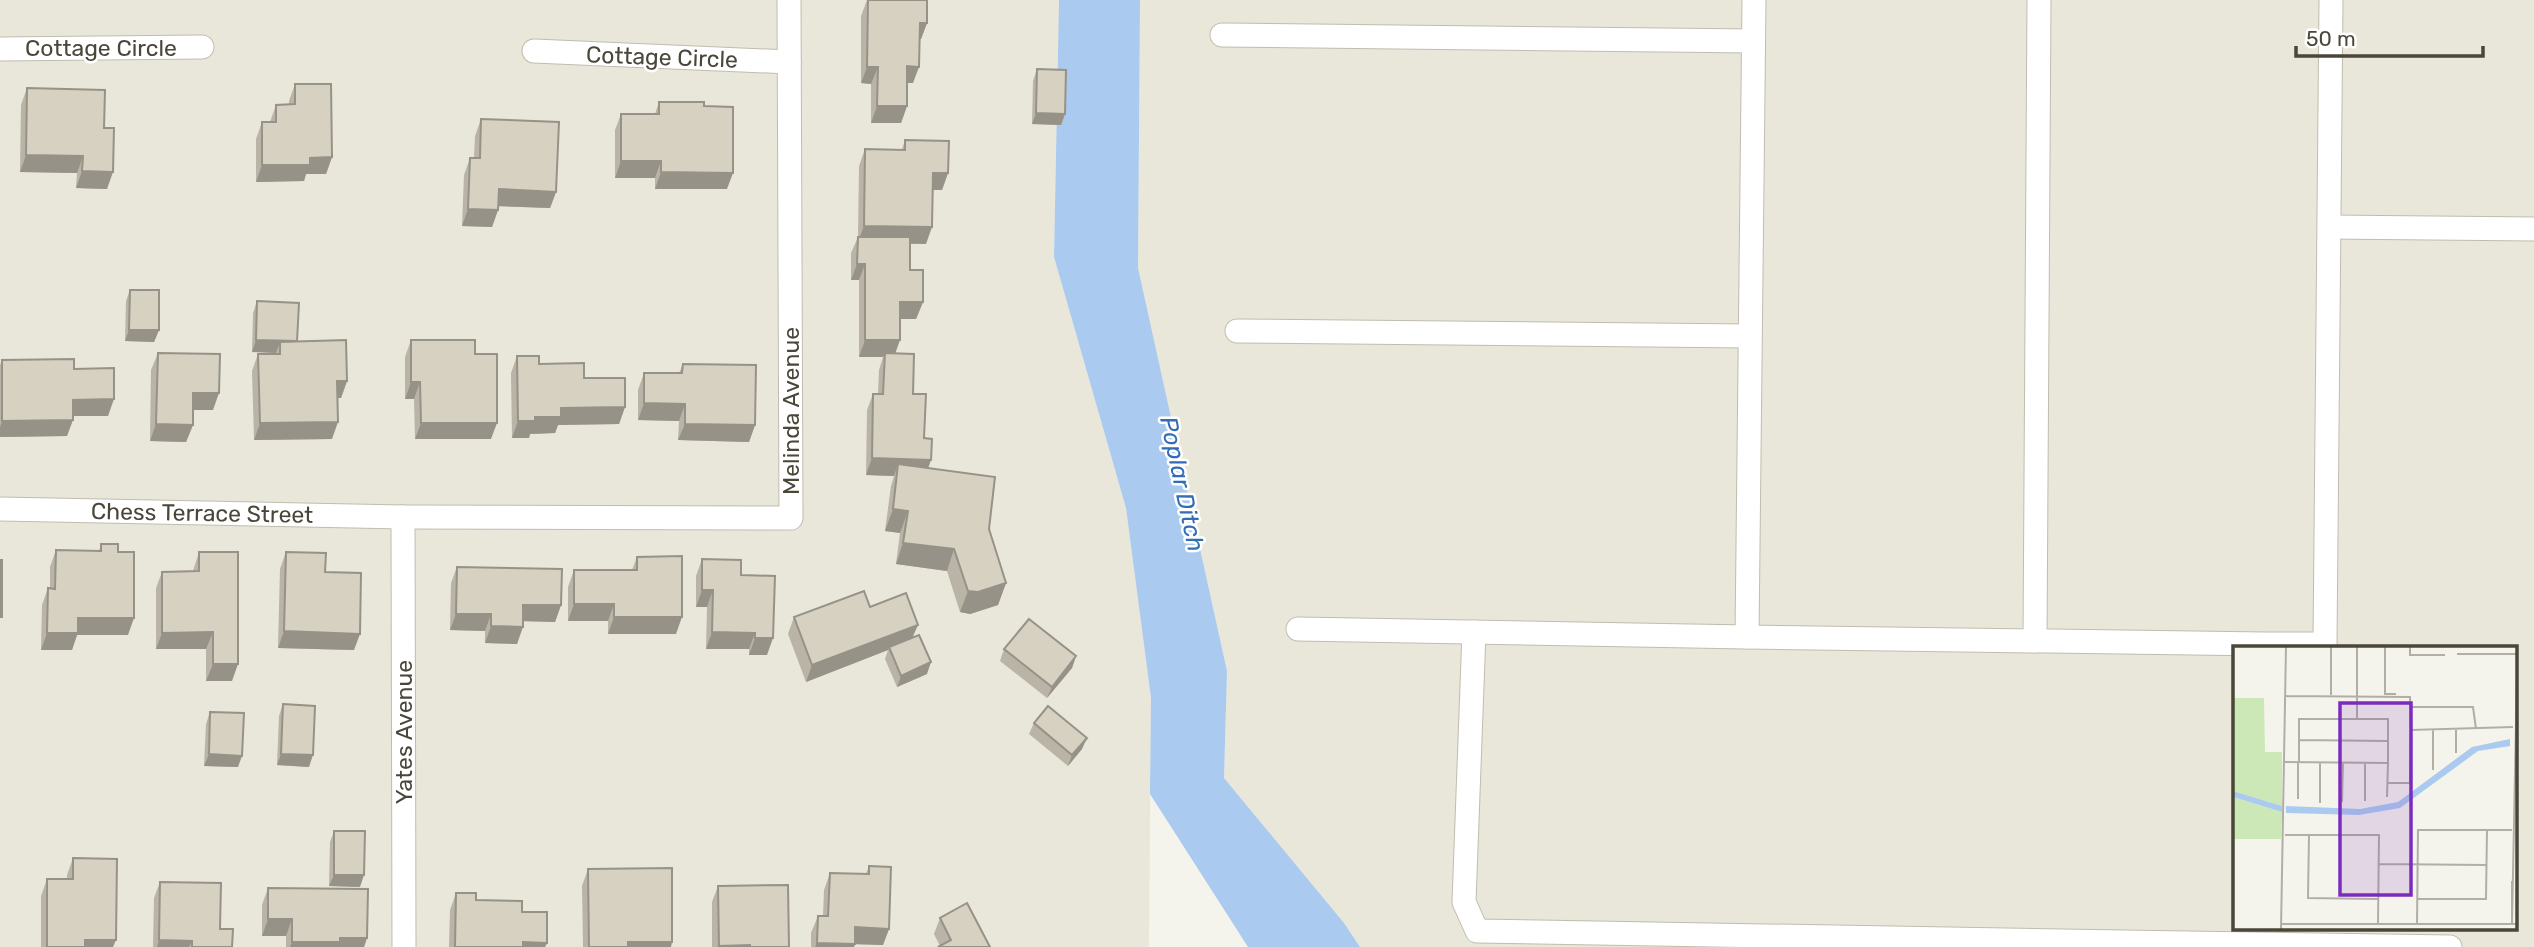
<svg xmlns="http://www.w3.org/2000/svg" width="2534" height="947" font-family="Rubik,sans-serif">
	<rect width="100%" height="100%" fill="#f5f4ec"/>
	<g fill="#e9e6da" fill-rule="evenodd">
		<polygon points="0,0 1059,0 1054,257 1126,508 1151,698 1149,947 0,947"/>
		<path d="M1140,0h1394v947h-1174l-16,-24 -120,-145 3,-107 -89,-402zM2235,648h280v280h-280z"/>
	</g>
	<polygon fill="#aacaf0" points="1059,0 1140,0 1138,268 1227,671 1224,778 1344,923 1360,947 1248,947 1150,794 1151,698 1126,508 1054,257"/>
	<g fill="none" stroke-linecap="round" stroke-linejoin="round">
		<g stroke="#c1bdae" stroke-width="25">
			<g id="street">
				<polyline points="1754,0 1747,637 2265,644 2325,644 2331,0"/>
				<polyline points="1222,35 1753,41"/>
				<polyline points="0,49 202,47"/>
				<polyline points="534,51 789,62"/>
				<polyline points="2330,227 2534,229"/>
				<polyline points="1237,331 1750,336"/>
				<polyline points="0,509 403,517 791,518 789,0"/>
				<polyline points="403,517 404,947"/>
				<polyline points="1298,629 1747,637"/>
				<polyline points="1474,632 1464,902 1477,931 2185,943"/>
				<polyline points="2035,641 2039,0"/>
				<polyline points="2185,947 2185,943 2450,947"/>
			</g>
		</g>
		<use href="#street" stroke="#fff" stroke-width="23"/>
	</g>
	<g fill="#b9b4a6">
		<polygon points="867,0 927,23 921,39 920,39 913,83 907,83 907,106 901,123 871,123 871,84 861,83 861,16"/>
		<polygon points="1037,69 1065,114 1061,125 1032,124 1033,81"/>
		<polygon points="295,84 332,157 326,174 306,174 304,181 256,182 256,139 262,122 270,122 276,105 289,105 289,101"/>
		<polygon points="27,88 104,128 107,189 76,188 77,173 20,172 21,105"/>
		<polygon points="659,102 704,106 727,189 655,189 655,178 615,178 615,130 621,114 655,114"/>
		<polygon points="481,119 556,192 550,208 498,206 498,210 492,227 462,226 464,175 470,158 474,158 475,136"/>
		<polygon points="905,140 948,173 942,190 933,190 926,244 910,244 910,270 923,302 916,319 900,319 895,353 913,394 924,438 928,468 989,529 1006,583 998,605 970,614 960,612 947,571 896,564 900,533 885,531 891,486 894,476 866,475 867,410 873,394 878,394 879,370 883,357 859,357 859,280 851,280 851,253 858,237 859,166 865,149 902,149"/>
		<polygon points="130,290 159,330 154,342 125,341 126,301"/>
		<polygon points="257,301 297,341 347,381 341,398 337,398 332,439 254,440 252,371 258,354 275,354 276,353 252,352 253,313"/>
		<polygon points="411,340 475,354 491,439 415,439 414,399 405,399 405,357"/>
		<polygon points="158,353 213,410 193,410 193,425 186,442 150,441 151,370"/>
		<polygon points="517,356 584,378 625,407 619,424 558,425 555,433 530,434 529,438 512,438 511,373"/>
		<polygon points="2,360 74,369 108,416 73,416 67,436 0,437 0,365"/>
		<polygon points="683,364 755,425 749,442 678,440 679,421 638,420 638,390 644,373 679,373"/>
		<polygon points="101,544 118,552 128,635 77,635 72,650 41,650 42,605 48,588 50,588 50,567 56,550 99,551"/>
		<polygon points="199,552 232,681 206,681 206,649 156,649 156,588 162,572 193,571"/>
		<polygon points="286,552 325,572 354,650 278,648 280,569"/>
		<polygon points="637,557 676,634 608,634 608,621 568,621 568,587 574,570 632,570"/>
		<polygon points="702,559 741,575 767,655 749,655 749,649 706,649 707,607 696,607 696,576"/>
		<polygon points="457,567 561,605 555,622 523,621 517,644 485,643 485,631 450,630 451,583"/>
		<polygon points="870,607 913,637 927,674 897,687 885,659 888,650 806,682 788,634 794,617"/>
		<polygon points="1004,649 1076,656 1072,668 1047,698 1000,661"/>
		<polygon points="283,704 309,767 277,765 279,716"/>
		<polygon points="210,712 238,767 204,766 206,724"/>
		<polygon points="1034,723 1082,749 1068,766 1029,734"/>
		<polygon points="334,831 360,887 329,886 330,842"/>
		<polygon points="73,858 113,947 41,947 41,896 47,879 67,879 67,875"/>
		<polygon points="869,866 889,929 883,945 855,944 854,947 811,947 811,933 818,916 823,916 824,890 830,873 866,874"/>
		<polygon points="588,869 671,947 583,947 582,886"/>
		<polygon points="160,882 220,929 232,947 153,947 154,898"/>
		<polygon points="718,886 789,947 712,947 712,902"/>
		<polygon points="268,888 367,938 364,947 286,947 286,936 262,936 262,905"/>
		<polygon points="456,893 476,900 522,912 547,943 545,947 449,947 450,910"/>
		<polygon points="940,918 990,947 940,946 934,934"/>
	</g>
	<g fill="#969287">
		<polygon points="920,23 927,23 921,39 914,39"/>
		<polygon points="907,66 919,67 913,83 901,83"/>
		<polygon points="867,67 878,67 871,84 861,83"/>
		<polygon points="877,106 907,106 901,123 871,123"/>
		<polygon points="1036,113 1065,114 1061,125 1032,124"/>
		<polygon points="26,155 83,156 77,173 20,172"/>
		<polygon points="332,157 326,174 306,174 304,181 256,182 262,165 310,158"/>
		<polygon points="621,161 661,161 655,178 615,178"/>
		<polygon points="82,171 113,172 107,189 76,188"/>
		<polygon points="661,172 733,173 727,189 655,189"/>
		<polygon points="933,173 948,173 942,190 927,190"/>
		<polygon points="499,189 556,192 550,208 493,206"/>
		<polygon points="468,209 498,210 492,227 462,226"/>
		<polygon points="864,226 932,227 926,244 858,242"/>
		<polygon points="857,264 865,264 859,280 851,280"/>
		<polygon points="900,302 923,302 916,319 894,319"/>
		<polygon points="129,330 159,330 154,342 125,341"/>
		<polygon points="256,340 297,342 280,342 276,353 252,352"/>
		<polygon points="865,340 900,340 894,357 885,353 883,357 859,357"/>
		<polygon points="337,381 347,381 341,398 331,398"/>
		<polygon points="411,382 420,382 414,399 405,399"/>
		<polygon points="193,393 219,393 213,410 187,410"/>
		<polygon points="114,399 108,416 67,416 73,400"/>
		<polygon points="644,403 685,404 679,421 638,420"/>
		<polygon points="625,407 619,424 558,425 555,433 530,434 529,438 512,438 518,421 561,408"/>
		<polygon points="73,420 67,436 0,437 0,427 2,421"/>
		<polygon points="338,422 332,439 254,440 260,423"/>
		<polygon points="421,423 497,423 491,439 415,439"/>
		<polygon points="156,424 193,425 186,442 150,441"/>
		<polygon points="685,424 755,425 749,442 678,440"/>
		<polygon points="872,458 931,460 925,477 898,464 894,476 866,475"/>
		<polygon points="893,509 908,511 900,533 885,531"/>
		<polygon points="903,543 954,549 947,571 896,564"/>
		<polygon points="1006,583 998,605 970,614 960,612 968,591"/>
		<polygon points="702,590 713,590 707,607 696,607"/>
		<polygon points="574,604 614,604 608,621 568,621"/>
		<polygon points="523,605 561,605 555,622 517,621"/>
		<polygon points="456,614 491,614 485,631 450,630"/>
		<polygon points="614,617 682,617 676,634 608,634"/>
		<polygon points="78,618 134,618 128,635 77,635 72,650 41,650 47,633"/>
		<polygon points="918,625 911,641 889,647 888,650 806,682 812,665"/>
		<polygon points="491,626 523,627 517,644 485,643"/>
		<polygon points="284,631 360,634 354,650 278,648"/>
		<polygon points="213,632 206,649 156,649 162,633"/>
		<polygon points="712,632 755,633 749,649 706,649"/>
		<polygon points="755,638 773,638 767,655 749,655"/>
		<polygon points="1076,656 1072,668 1047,698 1052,687"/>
		<polygon points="931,662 927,674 897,687 901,676"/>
		<polygon points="213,664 238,664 232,681 206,681"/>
		<polygon points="1087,738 1082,749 1068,766 1072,755"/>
		<polygon points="209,754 242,756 238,767 204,766"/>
		<polygon points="281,754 313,755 309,767 277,765"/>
		<polygon points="334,875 364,875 360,887 329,886"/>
		<polygon points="268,919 292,919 286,936 262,936"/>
		<polygon points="855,927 889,929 883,945 849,944"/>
		<polygon points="340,938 367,938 364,947 290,947 292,942"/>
		<polygon points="85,940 116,940 113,947 82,947"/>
		<polygon points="159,940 192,941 189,947 157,947"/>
		<polygon points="523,942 547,943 545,947 522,947"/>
		<polygon points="628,942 672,942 671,947 626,947"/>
		<polygon points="817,943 855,944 854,947 815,947"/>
		<polygon points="750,945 749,947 718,947 719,946"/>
	</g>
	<g fill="#d7d1c1" stroke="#969287" stroke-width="2">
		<polygon points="868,0 927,0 927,23 920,23 919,67 907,66 907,106 877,106 878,67 867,67"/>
		<polygon points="1037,69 1066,70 1065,114 1036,113"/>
		<polygon points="295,84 331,84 332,157 310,158 310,165 262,165 262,122 276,122 276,105 295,104"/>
		<polygon points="27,88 105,90 104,128 114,128 113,172 82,171 83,156 26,155"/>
		<polygon points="659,102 704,102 704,106 733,107 733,173 661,172 661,161 621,161 621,114 659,114"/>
		<polygon points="481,119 559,122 556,192 499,189 498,210 468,209 470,158 480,158"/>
		<polygon points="905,140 949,141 948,173 933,173 932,227 864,226 865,149 905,150"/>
		<polygon points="858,237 910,237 910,270 923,270 923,302 900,302 900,340 865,340 865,264 857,264"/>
		<polygon points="130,290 159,290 159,330 129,330"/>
		<polygon points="257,301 299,303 297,341 256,340"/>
		<polygon points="346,340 347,381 337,381 338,422 260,423 258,354 280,354 280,342"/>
		<polygon points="411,340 475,340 475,354 497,354 497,423 421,423 420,382 411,382"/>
		<polygon points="158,353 220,354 219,393 193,393 193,425 156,424"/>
		<polygon points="885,353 914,354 913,394 926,394 924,438 932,439 931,460 872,458 873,394 883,394"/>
		<polygon points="517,356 539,356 539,364 584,363 584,378 625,378 625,407 561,408 561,417 535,417 535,421 518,421"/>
		<polygon points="74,359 74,369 114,368 114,399 73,400 73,420 2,421 2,360"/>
		<polygon points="683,364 756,365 755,425 685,424 685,404 644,403 644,373 682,373"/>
		<polygon points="898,464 995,477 989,529 1006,583 978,592 968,591 954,549 903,543 908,511 893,509"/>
		<polygon points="101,544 118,544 118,552 134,552 134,618 78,618 78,633 47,633 48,588 55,589 56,550 101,551"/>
		<polygon points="199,552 238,552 238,664 213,664 213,632 162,633 162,572 199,571"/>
		<polygon points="286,552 326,553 325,572 361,573 360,634 284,631"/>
		<polygon points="682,556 682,617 614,617 614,604 574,604 574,570 637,570 637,557"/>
		<polygon points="702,559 741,560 741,575 775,576 773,638 755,638 755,633 712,632 713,590 702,590"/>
		<rect x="0" y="560" width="2" height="57"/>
		<polygon points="457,567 562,569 561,605 523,605 523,627 491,626 491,614 456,614"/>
		<polygon points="864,591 870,607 906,593 918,625 812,665 794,617"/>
		<polygon points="1029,619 1076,656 1052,687 1004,649"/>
		<polygon points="919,635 931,662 901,676 889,647"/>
		<polygon points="283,704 315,706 313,755 281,754"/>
		<polygon points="1048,706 1087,738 1072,755 1034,723"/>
		<polygon points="210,712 244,713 242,756 209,754"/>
		<polygon points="334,831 365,831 364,875 334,875"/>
		<polygon points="73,858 117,859 116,940 85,940 85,947 47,947 47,879 73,879"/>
		<polygon points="869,866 891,867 889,929 855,927 855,944 817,943 818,916 828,916 830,873 869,874"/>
		<polygon points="672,868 672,942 628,942 628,947 589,947 588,869"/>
		<polygon points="160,882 221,883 220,929 233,929 232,947 192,947 192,941 159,940"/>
		<polygon points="788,885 789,947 750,947 750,945 719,946 718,886"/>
		<polygon points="268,888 368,889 367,938 340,938 340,942 292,942 292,919 268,919"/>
		<polygon points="456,893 476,893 476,900 522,901 522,912 547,912 547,943 523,942 523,947 455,947"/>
		<polygon points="967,903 990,947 938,947 951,940 940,918"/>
	</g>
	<g text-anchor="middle" stroke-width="5" stroke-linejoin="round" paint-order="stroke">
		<g font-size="23" fill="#4a4639" stroke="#fff">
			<text x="101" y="56">Cottage Circle</text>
			<text transform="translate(662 57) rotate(2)" y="8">Cottage Circle</text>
			<text transform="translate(791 411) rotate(-90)" y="8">Melinda Avenue</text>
			<text transform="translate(202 513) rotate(1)" y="8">Chess Terrace Street</text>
			<text transform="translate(404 732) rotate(-90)" y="8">Yates Avenue</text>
		</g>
		<g font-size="24" font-style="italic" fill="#336db5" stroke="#fff">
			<text transform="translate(1182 484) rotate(78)" y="8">Poplar Ditch</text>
		</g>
	</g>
	<g transform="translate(2233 646)">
		<rect width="284" height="284" fill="#f5f4ec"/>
		<path d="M0,52h31l1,54h17v54l-49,-15zM0,151l49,15 -1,27h-48z" fill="#cbe8b6"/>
		<path d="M277,93v7l-32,5 -78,57 -41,7 -73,-2v-7l74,3 38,-7 74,-55zM0,145l49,15v6l-49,-15z" fill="#aacaf0"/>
		<path fill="none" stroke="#b1aea4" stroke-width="2" d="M152,0v48h11M177,0v9h35M224,8h60M98,49v-49M52,50l125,1 1,33 102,-3M178,61h62l3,22M124,72v-72M223,84v23M66,94l89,1M51,116l104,1v-44h-89v43M200,124v-40M154,137h23l1,-53M154,151l1,-34M65,153v-37M132,155v-38M109,156l1,-40M87,157v-41M52,189h94l-1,89M76,189l-1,63 70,1M146,218l108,1M279,235v43M184,253h69l1,-69M48,278h236M184,278l1,-94h94M279,278l5,-251M48,283l5,-283"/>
		<path fill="#7b2cbf" fill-opacity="0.15" stroke="#7b2cbf" stroke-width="3.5" d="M107,57h71v192h-71z"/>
		<rect width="284" height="284" fill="none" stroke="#4a4639" stroke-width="3.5"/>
	</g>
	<path d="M2296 46v10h187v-10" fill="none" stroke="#4a4639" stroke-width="3.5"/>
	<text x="2306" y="46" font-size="21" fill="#4a4639" stroke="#ffffff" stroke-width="5" paint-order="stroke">50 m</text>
</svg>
